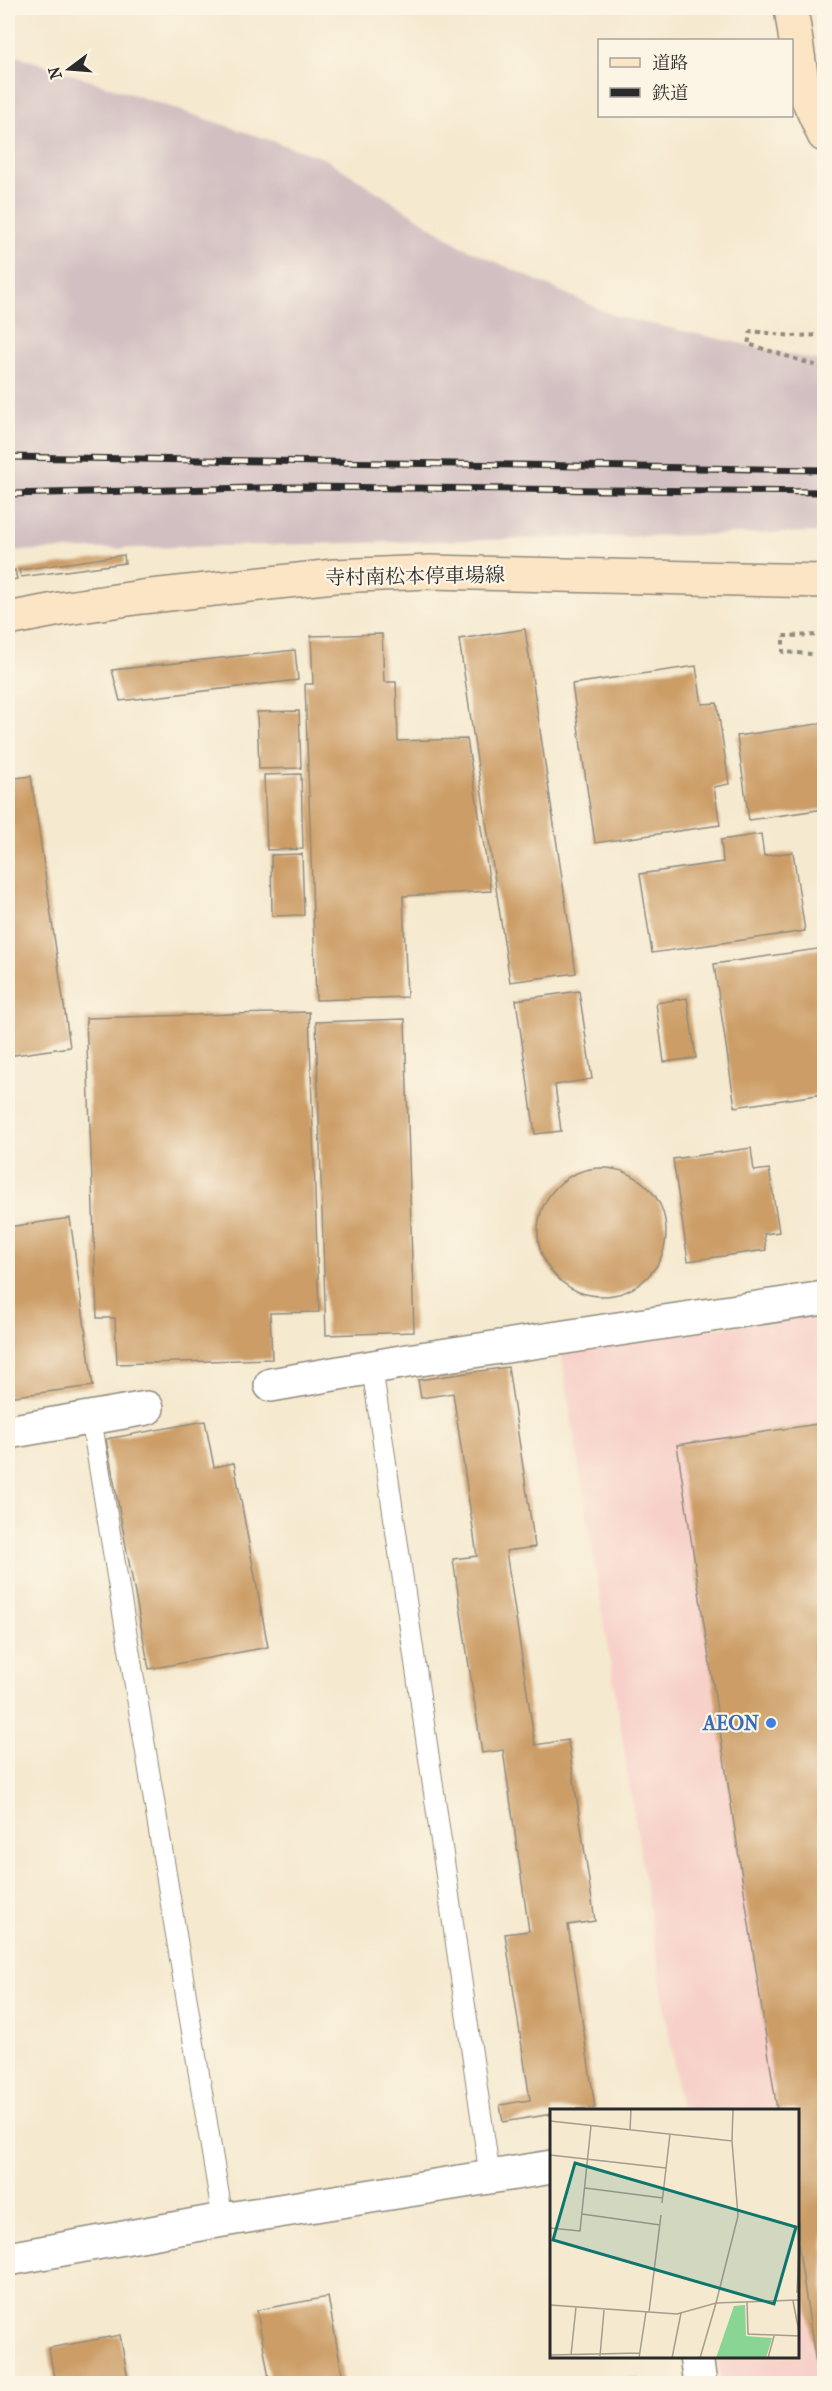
<svg xmlns="http://www.w3.org/2000/svg" width="832" height="2391" font-family="'IM FELL French Canon','Noto Serif JP',serif">
	<rect width="100%" height="100%" fill="#fcf5e5"/>
	<filter id="ink" filterUnits="userSpaceOnUse"><feTurbulence type="fractalNoise" baseFrequency=".0167" numOctaves="2"/><feDisplacementMap in="SourceGraphic" scale="12" xChannelSelector="R" yChannelSelector="G"/><feConvolveMatrix kernelMatrix="1 2 1 2 8 2 1 2 1" color-interpolation-filters="sRGB"/></filter>
	<filter id="wash" filterUnits="userSpaceOnUse"><feTurbulence type="fractalNoise" baseFrequency=".008" numOctaves="4" result="noise"/><feDisplacementMap in="SourceGraphic" scale="24" xChannelSelector="R" yChannelSelector="G"/><feGaussianBlur stdDeviation="1.35" result="paint"/><feColorMatrix in="noise" values="0 0 0 0 0 0 0 0 0 0 0 0 0 0 0 0 0 1.4 0 .05"/><feComposite in="paint" operator="in"/></filter>
	<g filter="url(#wash)">
		<rect width="100%" height="100%" fill="#f5e9cf"/>
		<polygon fill="#f7d1c9" points="824,1312 824,2383 721,2383 717,2357 798,2356 798,2110 681,2110 561,1352"/>
		<polygon fill="#d2bfc1" points="8,53 326,159 461,246 615,316 824,362 824,532 8,551"/>
		<g id="blocks">
			<g fill="#cc9d66">
				<polygon points="124,555 125,563 21,577 19,570"/>
				<polygon points="15,570 17,579 8,581 8,572"/>
				<polygon points="525,629 576,973 510,982 459,639"/>
				<polygon points="382,634 384,682 396,682 398,741 467,739 491,891 403,896 407,997 316,1000 305,684 313,684 311,636"/>
				<polygon points="295,650 298,680 120,701 112,670"/>
				<polygon points="696,666 702,704 717,703 729,784 714,787 720,825 595,843 572,684"/>
				<polygon points="299,711 301,768 259,769 257,712"/>
				<polygon points="824,723 824,809 749,820 737,736"/>
				<polygon points="301,774 303,849 267,850 264,775"/>
				<polygon points="31,776 70,1047 8,1056 8,779"/>
				<polygon points="761,834 764,856 793,852 805,931 652,953 640,874 723,862 721,840"/>
				<polygon points="302,854 304,915 272,916 271,855"/>
				<polygon points="824,948 824,1094 735,1107 714,964"/>
				<polygon points="579,991 592,1079 555,1085 561,1131 535,1134 516,1000"/>
				<polygon points="687,998 696,1058 664,1062 656,1003"/>
				<polygon points="309,1012 319,1312 270,1313 272,1359 117,1364 115,1318 97,1318 86,1018"/>
				<polygon points="405,1019 414,1332 326,1335 316,1022"/>
				<polygon points="751,1148 754,1171 769,1169 779,1232 764,1234 766,1250 688,1261 673,1159"/>
				<circle cx="602" cy="1232" r="64"/>
				<polygon points="70,1218 93,1386 8,1397 8,1227"/>
				<polygon points="508,1367 535,1547 506,1551 535,1745 568,1740 595,1921 568,1925 595,2108 552,2110 552,2114 503,2122 500,2105 530,2100 505,1934 529,1931 503,1750 482,1753 453,1559 477,1556 453,1393 421,1398 418,1380"/>
				<polygon points="205,1421 214,1467 234,1463 268,1647 149,1669 106,1439"/>
				<polygon points="824,1423 824,2370 817,2371 798,2244 798,2110 777,2110 677,1445"/>
				<polygon points="328,2297 344,2384 270,2384 257,2310"/>
				<polygon points="120,2335 129,2384 55,2384 49,2348"/>
				<polygon points="633,2379 634,2384 612,2384 612,2382"/>
			</g>
		</g>
	</g>
	<g filter="url(#ink)">
		<use href="#blocks" fill-opacity="0" stroke="#908a7d" stroke-width="1.5"/>
		<g fill="none" stroke-linecap="round" stroke-linejoin="round">
			<g stroke="#908a7d" stroke-width="22">
				<g id="service">
					<polyline points="372,1367 490,2177"/>
					<polyline points="91,1418 223,2220"/>
				</g>
			</g>
			<g stroke="#908a7d" stroke-width="36">
				<g id="minor">
					<polyline points="271,1385 407,1361 824,1298"/>
					<polyline points="8,1432 147,1408"/>
					<polyline points="8,2259 223,2220 552,2167"/>
					<polyline points="696,2356 700,2384"/>
				</g>
			</g>
			<g stroke="#908a7d" stroke-width="36">
				<g id="secondary">
					<polyline points="791,8 803,88 824,135"/>
					<polyline points="8,619 60,609 142,597 334,576 430,572 824,581"/>
				</g>
			</g>
			<g stroke="#908a7d" stroke-width="4" stroke-dasharray="4.5 4.5" stroke-linecap="butt">
				<polyline points="824,335 792,336 751,331 748,344 824,368"/>
				<polyline points="824,635 783,636 783,652 824,655"/>
			</g>
			<use href="#service" stroke="#fff" stroke-width="20"/>
			<use href="#minor" stroke="#fff" stroke-width="33"/>
			<use href="#secondary" stroke="#fce5c4" stroke-width="33"/>
			<g stroke="#2b2b2b" stroke-width="7">
				<g id="rail">
					<polyline points="8,457 824,470"/>
					<polyline points="8,494 296,487 824,492"/>
				</g>
			</g>
			<use href="#rail" stroke="#fcf5e5" stroke-width="4.5" stroke-dasharray="14" stroke-linecap="butt"/>
		</g>
	</g>
	<circle fill="#3f7fe0" stroke="#fcf5e5" stroke-width="2" cx="771" cy="1723" r="6"/>
	<g text-anchor="middle" stroke-width="4.5" stroke-linejoin="round" paint-order="stroke">
		<g font-size="20" fill="#2b2b2b" stroke="#fcf5e5">
			<text transform="translate(415 576) rotate(-1)" y="7">寺村南松本停車場線</text>
		</g>
		<g font-size="20" font-weight="bold" fill="#366cbe" stroke="#fcf5e5" text-anchor="end">
			<text x="759" y="1730">AEON</text>
		</g>
	</g>
	<g transform="translate(550 2109)">
		<rect width="249" height="249" fill="#f5e9cf"/>
		<path d="M195,196l1,31 26,2 -6,20h-50l18,-52z" fill="#88d594"/>
		<path fill="none" stroke="#a49d8d" stroke-width="1.5" d="M0,12l182,20 1,-32M80,21l1,-21M182,32l6,75 -22,87 83,-3M0,46l116,13M35,79l78,10M112,94l8,-69M32,105l78,11M0,119l30,3 11,-105M247,184l2,-45M243,192l6,31M197,193l1,32 51,2M0,196l127,9 39,-11 -16,55M99,203l12,-97M0,246l90,-2M21,246l5,-48M50,247l4,-46M89,249l7,-46M122,249l9,-45M218,249l6,-22"/>
		<path fill="#0f766e" fill-opacity="0.15" stroke="#0f766e" stroke-width="3" d="M25,54l221,64 -22,77 -221,-64z"/>
		<rect width="249" height="249" fill="none" stroke="#2b2b2b" stroke-width="3"/>
	</g>
	<rect width="832" height="2391" fill="none" stroke="#fcf5e5" stroke-width="30"/>
	<rect x="598" y="39" width="195" height="78" fill="#fcf5e5" stroke="#a8a49b" stroke-width="1.5"/>
	<rect x="610" y="58" width="30" height="9" fill="#fce5c4" stroke="#a8a49b" stroke-width="1.5"/>
	<text x="652" y="69" font-size="18" fill="#2b2b2b">道路</text>
	<rect x="610" y="88" width="30" height="9" fill="#2b2b2b" stroke="#a8a49b" stroke-width="1.5"/>
	<text x="652" y="99" font-size="18" fill="#2b2b2b">鉄道</text>
	<g transform="translate(69 69) rotate(254)" stroke="#fcf5e5" stroke-width="4.5" paint-order="stroke">
	<path d="M0-4.5L10 22L0 15L-10 22Z" fill="#2b2b2b"/>
	<text y="-9" font-size="16" font-weight="bold" text-anchor="middle" fill="#2b2b2b">N</text>
	</g>
</svg>
